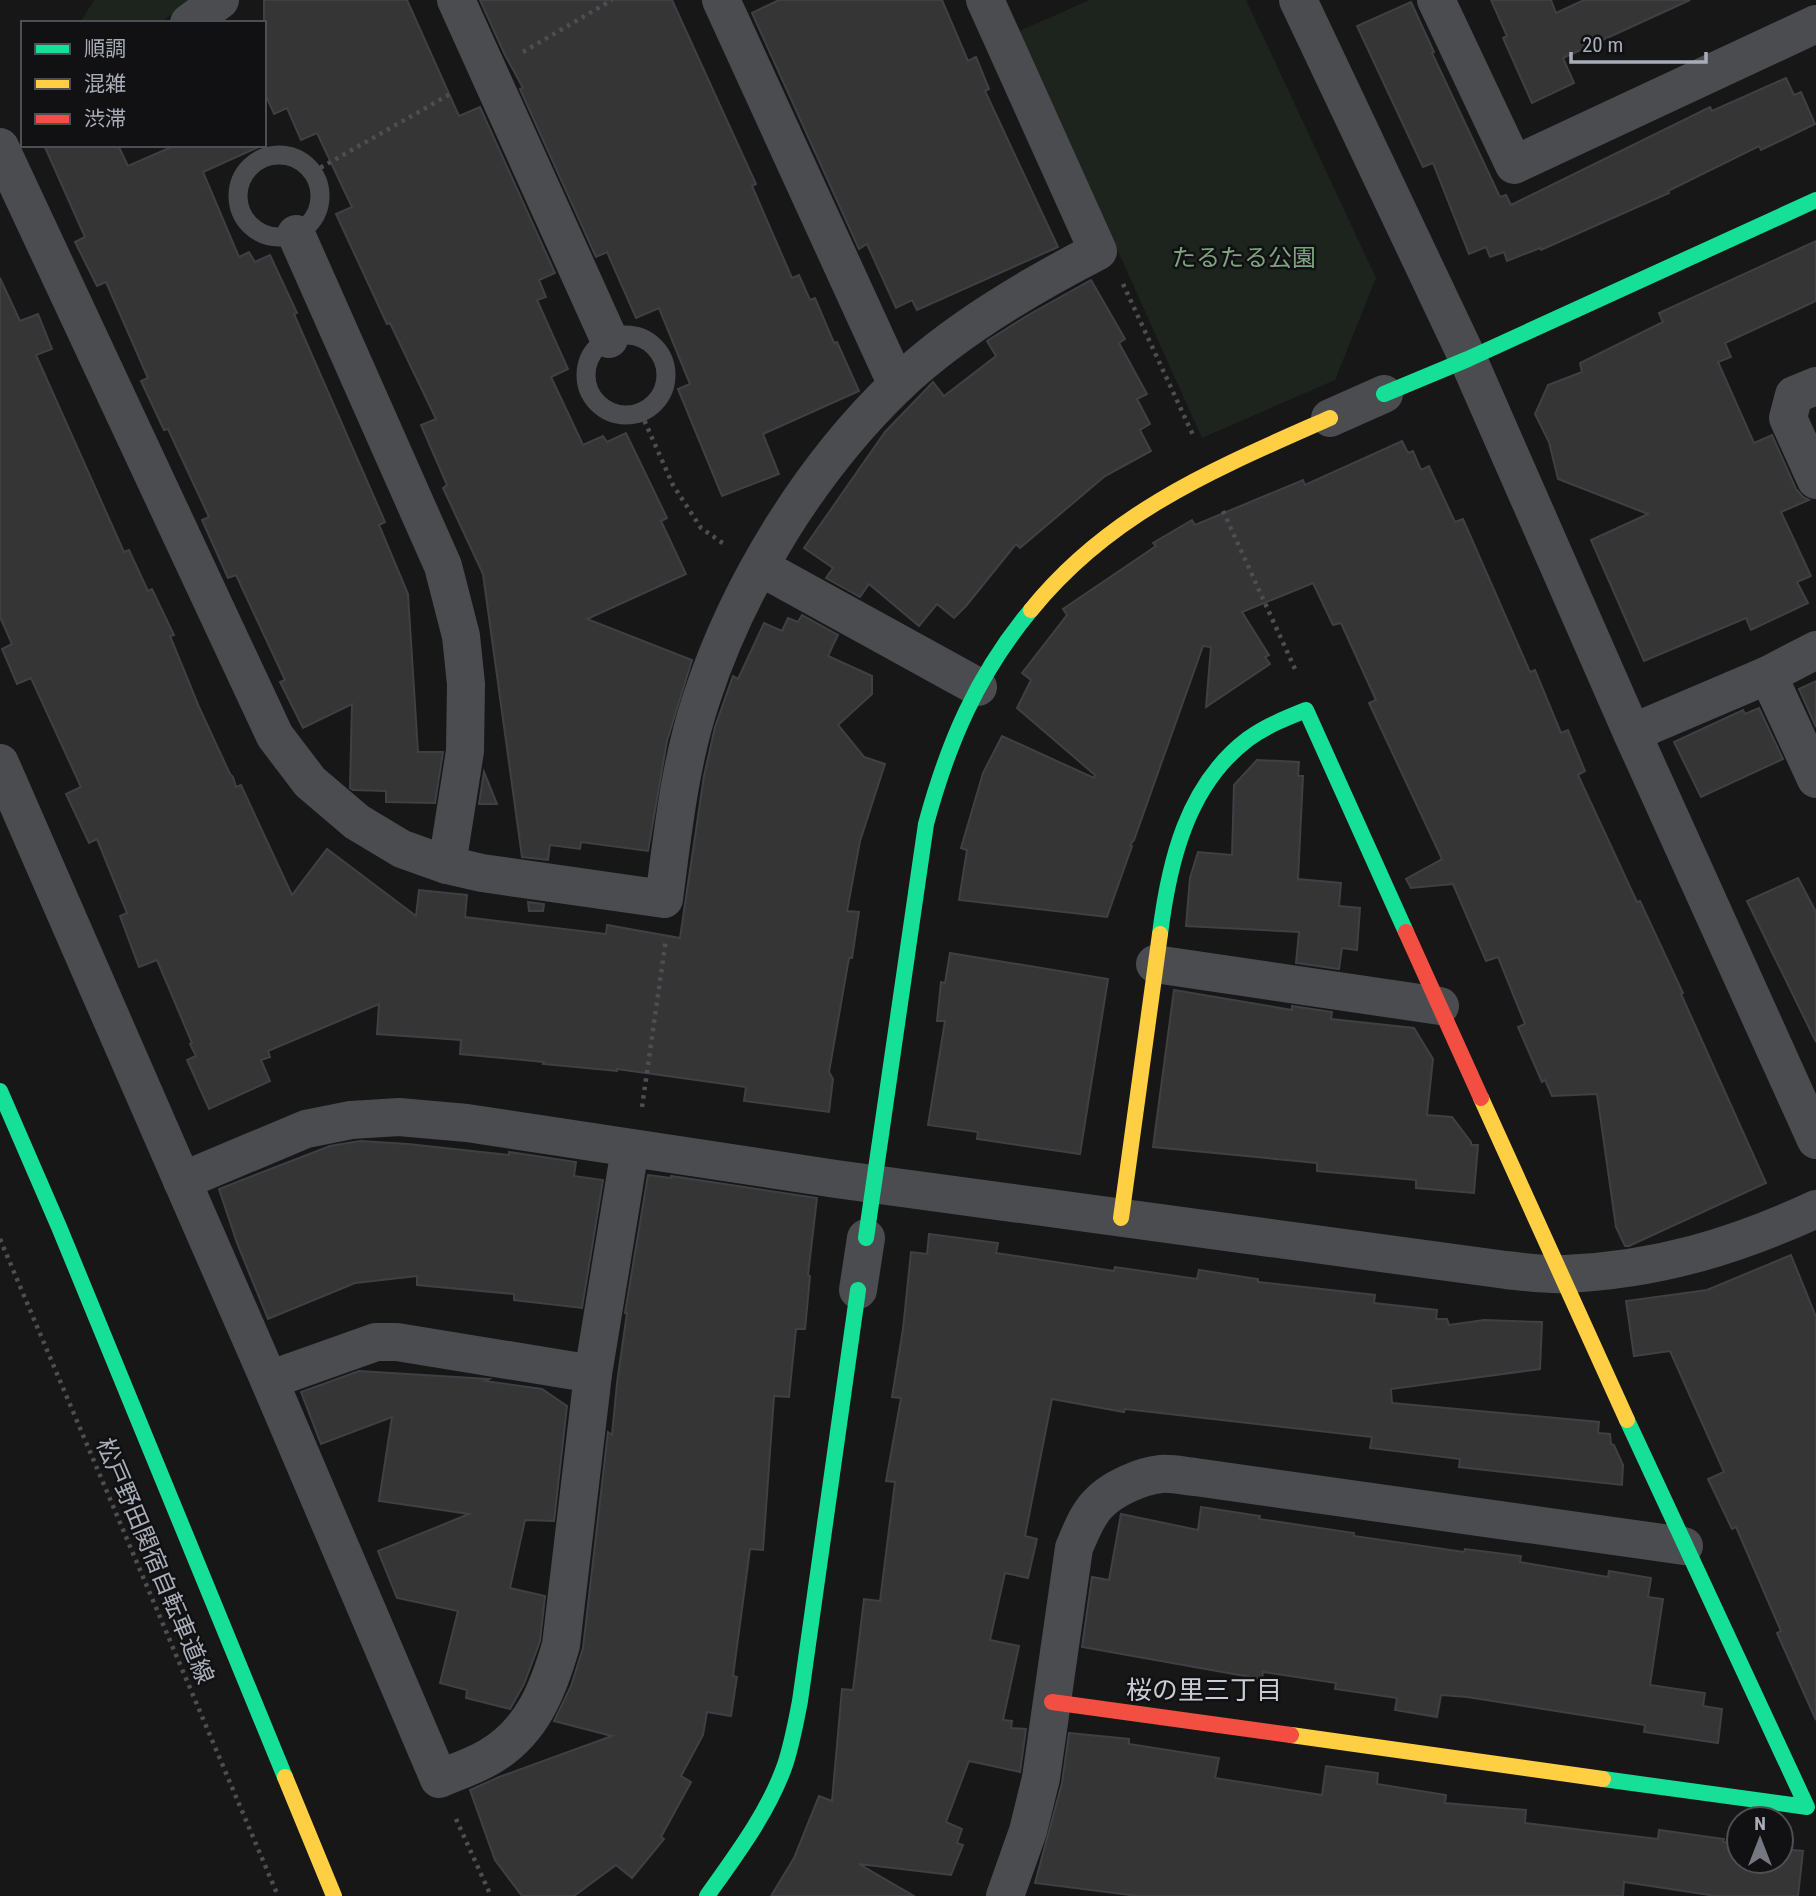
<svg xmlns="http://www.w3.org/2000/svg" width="1816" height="1896" font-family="'Roboto Condensed','Noto Sans JP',sans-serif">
	<rect width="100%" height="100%" fill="#171717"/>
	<g fill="#1d241e">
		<polygon points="94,0 193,0 159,23 80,23"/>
		<polygon points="1090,0 1246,0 1376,278 1335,380 1202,438 1019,31"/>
	</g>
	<g fill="#353536" stroke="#3f4043" stroke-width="2">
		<polygon points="264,0 407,0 459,116 480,107 555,273 539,280 546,297 537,300 568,369 551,377 583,445 603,436 607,442 626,433 667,518 661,521 686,574 587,619 692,660 667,741 648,851 581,842 580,849 550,845 548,860 522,857 483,574 443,488 447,485 421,425 436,419 390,323 387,324 336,214 352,207 317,133 301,140 287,108 274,114 264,91"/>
		<polygon points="480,0 672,0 756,184 752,186 792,278 799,275 810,300 815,298 834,343 837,342 859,391 763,434 779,474 722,496 678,389 690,384 659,308 636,318 607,252 596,257 520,89 523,88 505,55"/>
		<polygon points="779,0 942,0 968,61 976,57 989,89 985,91 1058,247 917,310 912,300 896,308 867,244 859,249 752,13"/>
		<polygon points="1491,0 1551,0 1556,13 1584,0 1690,0 1563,58 1574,83 1532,103 1503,38 1507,36"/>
		<polygon points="1411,2 1434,52 1432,53 1500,197 1506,195 1511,205 1710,107 1712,111 1786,78 1794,95 1801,92 1815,124 1761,150 1759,146 1668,191 1669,193 1541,250 1540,248 1507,261 1504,252 1490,257 1486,247 1469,254 1433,163 1423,167 1357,26"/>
		<polygon points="44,145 118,145 128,166 176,145 263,145 203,172 239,257 249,252 255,262 270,255 297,313 294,314 385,522 379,525 408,594 418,752 443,752 435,803 386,802 386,791 353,790 350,788 352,704 303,728 280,682 285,680 236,575 228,578 202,520 209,517 168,429 164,430 141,381 148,378 106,282 97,286 75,242 85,237"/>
		<polygon points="1816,241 1816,301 1725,343 1731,357 1718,362 1754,443 1772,435 1796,489 1803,497 1809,500 1781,512 1811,576 1797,582 1808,603 1751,630 1746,618 1644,661 1591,540 1648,514 1558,479 1549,442 1535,414 1548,385 1582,372 1580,363 1663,322 1659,313"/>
		<polygon points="0,278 20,321 38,314 52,349 36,355 124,552 129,550 148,591 152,589 174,635 170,636 199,707 230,774 233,777 236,787 241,785 292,895 327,849 416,916 419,890 467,895 465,917 606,934 607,925 680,938 704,776 715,727 733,676 738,679 764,623 782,631 788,618 798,622 802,615 838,635 828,656 872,676 872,694 838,725 864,757 885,764 860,841 847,911 859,912 852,958 849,958 829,1072 833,1079 829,1112 744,1101 746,1087 617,1069 617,1071 543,1064 544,1062 460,1054 461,1040 377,1034 379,1004 268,1051 270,1057 261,1060 270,1081 209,1109 187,1060 196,1056 190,1044 192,1043 157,960 139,967 120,916 127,913 97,839 89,843 66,794 81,787 31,678 17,684 2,649 12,644 0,617"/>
		<polygon points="1091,280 1125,339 1119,343 1147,394 1137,399 1150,424 1140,430 1151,451 1105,476 1020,548 1016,544 966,606 954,618 937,604 919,626 869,584 860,597 826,578 833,568 804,548 885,432 933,382 944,396 996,356 987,341 1030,314"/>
		<polygon points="1402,441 1408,453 1413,451 1421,470 1429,466 1455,522 1463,519 1530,672 1535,670 1561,733 1568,730 1585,771 1578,775 1637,902 1640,901 1683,993 1681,994 1766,1183 1629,1246 1625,1246 1616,1227 1597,1094 1552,1096 1545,1080 1542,1082 1518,1027 1525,1024 1498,957 1486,961 1453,884 1411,888 1406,879 1442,859 1369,703 1376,700 1341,623 1333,625 1313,583 1242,612 1269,655 1265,657 1270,664 1206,707 1211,647 1203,646 1134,840 1130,845 1132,846 1107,917 959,900 967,850 961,848 983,773 1002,736 1094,778 1095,775 1017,708 1031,680 1022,673 1067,615 1063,609 1156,546 1153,543 1192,520 1195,525 1303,480 1305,485"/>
		<polygon points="1816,681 1816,727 1799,689"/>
		<polygon points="1759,708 1783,759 1701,797 1674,742 1743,710 1745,714"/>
		<polygon points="1257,760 1299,762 1298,776 1303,776 1298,879 1341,883 1339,906 1360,908 1357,950 1342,948 1339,969 1296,963 1299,932 1186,926 1190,878 1198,852 1232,855 1234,785"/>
		<polygon points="484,772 497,804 479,804"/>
		<polygon points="1798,878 1816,912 1816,1042 1747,901"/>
		<polygon points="528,902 544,904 543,911 529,911"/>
		<polygon points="950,953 1108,979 1080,1154 977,1139 978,1132 928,1125 945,1021 937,1021 941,982 945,983"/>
		<polygon points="1174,990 1292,1010 1292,1006 1332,1012 1331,1019 1414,1028 1433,1059 1427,1115 1452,1117 1471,1142 1471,1145 1478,1145 1474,1193 1416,1188 1416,1180 1317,1171 1317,1163 1153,1147"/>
		<polygon points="360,1141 408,1144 509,1155 509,1152 576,1162 574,1176 603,1180 582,1308 514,1300 514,1294 417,1285 417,1276 355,1283 268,1319 237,1243 219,1189 330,1146"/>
		<polygon points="648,1175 671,1178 671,1176 817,1198 808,1275 810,1276 805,1329 796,1329 789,1397 774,1396 763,1550 750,1549 733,1676 737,1677 731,1716 707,1712 703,1735 681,1776 691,1782 661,1837 664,1839 632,1878 616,1865 574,1896 522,1896 495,1860 470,1790 499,1777 612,1736 554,1721 571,1686 583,1648 608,1432 612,1435 617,1383 627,1313 625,1313"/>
		<polygon points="929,1234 998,1243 996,1253 1114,1271 1115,1267 1197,1279 1199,1270 1258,1279 1258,1282 1375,1295 1374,1303 1437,1310 1436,1319 1447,1319 1449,1325 1484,1320 1542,1322 1540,1369 1391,1389 1392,1403 1599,1422 1598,1433 1610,1434 1611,1444 1614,1445 1623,1465 1622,1485 1459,1467 1460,1459 1370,1448 1372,1437 1125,1409 1124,1412 1052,1399 1025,1536 1037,1539 1028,1578 1005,1573 990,1640 1019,1646 1003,1720 1012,1721 1011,1728 1026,1729 1020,1772 969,1761 946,1822 962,1829 957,1843 963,1845 951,1875 859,1864 914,1896 771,1896 794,1858 819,1796 832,1801 842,1689 853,1690 864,1599 880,1601 895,1482 886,1481 901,1398 892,1397 903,1329 911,1252 927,1254"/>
		<polygon points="1791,1255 1816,1317 1816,1720 1777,1633 1781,1631 1736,1527 1732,1529 1708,1479 1724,1472 1670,1351 1634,1356 1626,1301 1707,1290"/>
		<polygon points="359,1371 489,1379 485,1381 542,1389 567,1406 554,1521 525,1520 510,1588 545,1596 540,1641 535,1655 524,1684 510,1709 466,1698 467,1690 440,1683 458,1611 397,1598 378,1551 469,1514 379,1501 392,1417 321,1444 301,1392"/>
		<polygon points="1201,1507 1260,1516 1259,1519 1354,1533 1354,1536 1464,1552 1465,1549 1521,1556 1520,1562 1608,1577 1609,1571 1651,1578 1648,1597 1663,1599 1650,1685 1705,1693 1703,1706 1722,1709 1718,1743 1644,1732 1645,1725 1467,1697 1441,1695 1437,1717 1395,1710 1397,1698 1335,1689 1336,1683 1263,1672 1262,1679 1082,1647 1092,1577 1109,1580 1121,1514 1198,1530"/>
		<polygon points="1069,1733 1129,1739 1129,1744 1219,1758 1215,1778 1322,1795 1326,1766 1378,1773 1377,1784 1446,1795 1445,1803 1526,1810 1525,1823 1658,1839 1659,1830 1724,1839 1723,1842 1739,1844 1739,1861 1781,1861 1781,1849 1803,1851 1798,1896 1716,1896 1624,1882 1623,1896 1138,1896 1035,1883 1062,1783"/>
	</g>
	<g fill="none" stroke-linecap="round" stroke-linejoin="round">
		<g stroke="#4d4e52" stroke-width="4.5" stroke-dasharray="3.5 5" stroke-linecap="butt">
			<polyline points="523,52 612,0"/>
			<polyline points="313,172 452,93"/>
			<polyline points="1123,284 1193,435"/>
			<polyline points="641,413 673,485 701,528 724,544"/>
			<polyline points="1223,511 1295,669"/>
			<polyline points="642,1107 666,939"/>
			<polyline points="0,1239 278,1896"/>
			<polyline points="456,1819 491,1896"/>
		</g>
		<g stroke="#4b4c50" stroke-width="19">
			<circle cx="279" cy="196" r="41"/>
			<circle cx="626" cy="375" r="40"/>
		</g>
		<g stroke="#4b4c50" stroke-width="38">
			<polyline points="456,0 609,339"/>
			<polyline points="721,0 897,385"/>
			<polyline points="1298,0 1468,359 1632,733 1816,1140"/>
			<polyline points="1436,0 1514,165 1816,24"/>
			<polyline points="189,23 220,0"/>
			<path d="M0,147l275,589 35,46 47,40 45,27 45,16 35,8 182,26c9,-68 16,-137 38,-202 37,-113 109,-229 194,-311 57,-55 132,-99 202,-135l-113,-251"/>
			<polyline points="296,234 443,566 461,636 466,684 465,751 447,865"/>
			<polyline points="1816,386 1794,395 1788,418 1816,480"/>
			<polyline points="1330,418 1384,394"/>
			<polyline points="760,567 978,687"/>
			<polyline points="1768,675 1816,650"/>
			<polyline points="1632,733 1768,675 1816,779"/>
			<path d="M0,763l269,617 170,399c16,-7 35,-13 50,-22 43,-25 59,-67 72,-112l32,-271 37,-225"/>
			<polyline points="1155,964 1440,1006"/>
			<path d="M182,1181l124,-52 45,-9 48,-3 68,6 369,56 670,91c19,2 39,5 59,4 91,-4 169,-27 251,-65"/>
			<polyline points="858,1290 866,1238"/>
			<polyline points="269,1380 376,1342 397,1342 593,1374"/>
			<path d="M1005,1896l23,-65 13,-53 33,-230c6,-14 12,-31 23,-43 14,-16 44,-29 64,-31 11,-1 23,2 34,3l489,69"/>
		</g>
		<g stroke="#16e098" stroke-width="16">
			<polyline points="1384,394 1468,359 1816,200"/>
			<path d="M1160,934c9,-72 27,-149 88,-195 18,-13 38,-21 58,-29l100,222"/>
			<polyline points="0,1091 59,1227 285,1777"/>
			<path d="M866,1238l60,-414c22,-81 51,-149 105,-214"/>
			<polyline points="1603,1779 1807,1807 1627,1420"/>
			<path d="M707,1896c29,-41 61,-83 78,-131 7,-21 11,-43 15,-64l58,-411"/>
		</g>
		<g stroke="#ffcf43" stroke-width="16">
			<path d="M1031,610c80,-99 186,-142 299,-192"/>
			<polyline points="1481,1098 1627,1420"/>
			<polyline points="1121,1218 1160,934"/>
			<polyline points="1291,1735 1603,1779"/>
			<polyline points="285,1777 334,1896"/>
		</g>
		<g stroke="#f24e42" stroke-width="16">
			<polyline points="1406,932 1481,1098"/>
			<polyline points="1052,1702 1291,1735"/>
		</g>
	</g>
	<g text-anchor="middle" stroke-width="5" stroke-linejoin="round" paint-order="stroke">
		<g font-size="24" fill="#7fa381" stroke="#111113">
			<text x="1244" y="266">たるたる公園</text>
		</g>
		<g font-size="24" fill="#a8adb8" stroke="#111113">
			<text transform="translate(155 1561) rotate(67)" y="8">松戸野田関宿自転車道線</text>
		</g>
		<g font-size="26" fill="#c9ccd4" stroke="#111113">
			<text x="1204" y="1699">桜の里三丁目</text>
		</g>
	</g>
	<rect x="21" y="21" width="245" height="126" fill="#111113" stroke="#4d4f55" stroke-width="2"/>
	<rect x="35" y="44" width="35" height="10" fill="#16e098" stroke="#4d4f55" stroke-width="2"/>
	<text x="84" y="56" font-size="21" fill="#a8adb8">順調</text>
	<rect x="35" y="79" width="35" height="10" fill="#ffcf43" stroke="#4d4f55" stroke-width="2"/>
	<text x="84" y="91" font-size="21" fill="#a8adb8">混雑</text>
	<rect x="35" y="114" width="35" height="10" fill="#f24e42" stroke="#4d4f55" stroke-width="2"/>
	<text x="84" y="126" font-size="21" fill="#a8adb8">渋滞</text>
	<g transform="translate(1760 1840)"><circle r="33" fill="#111113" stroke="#4d4f55" stroke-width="2"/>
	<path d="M0-5L12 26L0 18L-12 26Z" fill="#757880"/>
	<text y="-10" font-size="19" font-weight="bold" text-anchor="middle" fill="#a8adb8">N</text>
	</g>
	<path d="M1571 52v10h135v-10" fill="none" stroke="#a8adb8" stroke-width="3.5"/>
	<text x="1582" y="52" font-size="21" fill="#a8adb8" stroke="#111113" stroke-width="5" paint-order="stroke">20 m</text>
</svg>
